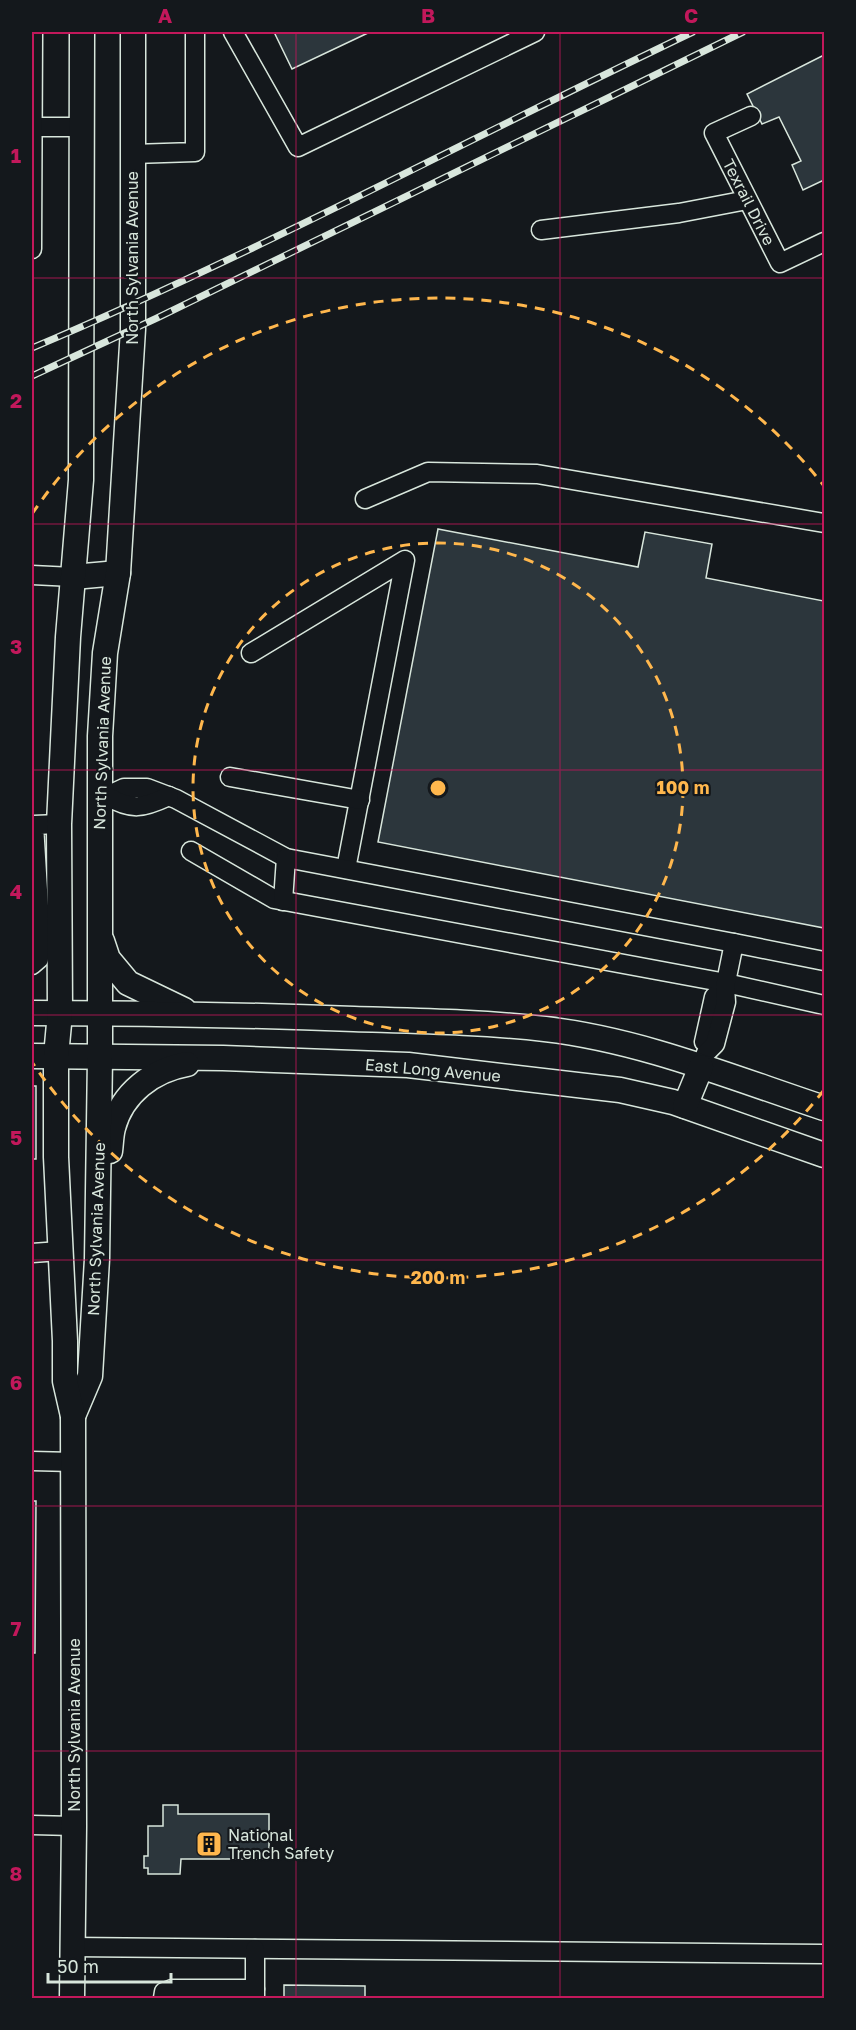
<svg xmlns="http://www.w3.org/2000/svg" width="856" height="2030" font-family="'Golos Text',sans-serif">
	<rect width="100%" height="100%" fill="#14181c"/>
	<g fill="#2c363c" stroke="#d8e6dc" stroke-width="1.5">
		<polygon points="274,32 370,32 292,69"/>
		<polygon points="824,55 824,180 803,190 792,165 801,161 779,117 762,124 747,94"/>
		<polygon points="438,529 638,567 645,532 712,544 706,578 824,601 824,928 378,842"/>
		<rect x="32" y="1086" width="4" height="73"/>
		<polygon points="32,1501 36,1501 35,1653 32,1653"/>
		<polygon points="163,1805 178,1805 178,1814 269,1814 269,1859 181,1859 180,1874 148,1874 148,1868 144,1868 144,1856 148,1856 148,1826 163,1826"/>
		<polygon points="284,1985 365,1986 365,1998 284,1998"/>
	</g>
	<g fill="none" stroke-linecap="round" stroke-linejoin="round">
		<g stroke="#d8e6dc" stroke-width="21">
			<g id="minor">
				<polyline points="233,32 298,147 535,32"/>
				<polyline points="751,116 714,133 780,263 824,242"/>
				<polyline points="33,127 82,127"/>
				<polyline points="133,154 195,152 195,32"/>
				<polyline points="541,230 679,213 747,200"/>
				<polyline points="32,249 33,32"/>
				<polyline points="365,499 428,472 537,474 824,523"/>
				<polyline points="32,575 73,577"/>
				<polyline points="251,653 405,560 346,869"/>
				<polyline points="230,777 360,800"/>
				<polyline points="99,796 107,796 124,788 147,788 176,799 286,858 734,943"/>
				<path d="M107,796c25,15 36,12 62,0"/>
				<polyline points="191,851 274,899 726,983 824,1005"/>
				<polyline points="283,901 286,858"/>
				<polyline points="32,965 39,959 39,906 34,825 59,824"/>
				<polyline points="704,1042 714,997 725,987"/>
				<polyline points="701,1067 706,1053 715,1044 726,1002 725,987 734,943 824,961"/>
				<polyline points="32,1253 60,1251"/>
				<polyline points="32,1461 73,1462"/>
				<polyline points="32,1825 74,1826"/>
				<polyline points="72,1947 824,1954"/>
				<polyline points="163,1998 164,1992 172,1989 255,1989"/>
				<polyline points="255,1998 255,1949"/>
			</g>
		</g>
		<g stroke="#d8e6dc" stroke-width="27">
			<g id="major">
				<polyline points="73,577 118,573"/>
				<polyline points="102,941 108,959 128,983 184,1010"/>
				<path d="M32,1013c107,0 215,2 322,6 64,2 128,3 191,10 96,11 188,49 279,79"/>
				<polyline points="32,1056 223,1058 408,1065 620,1090 673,1102 824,1155"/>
				<polyline points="685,1106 701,1067"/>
				<path d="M110,1151c1,-7 1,-16 3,-23 9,-35 40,-58 74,-64"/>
				<polyline points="73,1416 90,1376 97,1259 100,1057 100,736 105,653 118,573 133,329 133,32"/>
				<polyline points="72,1998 74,1826 73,1416 65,1381 65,1341 56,1157 56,1056 60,1013 59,824 68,637 81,480 82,32"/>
			</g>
		</g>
		<use href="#minor" stroke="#14181c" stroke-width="18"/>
		<use href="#major" stroke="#14181c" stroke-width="24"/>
		<g stroke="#d8e6dc" stroke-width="7">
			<g id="rail">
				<path d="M32,348c225,-95 440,-211 661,-316"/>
				<polyline points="32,376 157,318 743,32"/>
			</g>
		</g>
		<use href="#rail" stroke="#14181c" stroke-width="4.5" stroke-dasharray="14" stroke-linecap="butt"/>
	</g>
	<path fill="none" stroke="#c2185b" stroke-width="1.5" stroke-opacity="0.55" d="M296,32v1966M560,32v1966M32,278h792M32,524h792M32,770h792M32,1015h792M32,1260h792M32,1506h792M32,1751h792"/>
	<g fill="none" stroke="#ffb74d" stroke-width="3" stroke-dasharray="10 8">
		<circle cx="438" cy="788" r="245"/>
		<path d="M824 1090A490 490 0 0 1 32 1062M32 514A490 490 0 0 1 824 486"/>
	</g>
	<defs>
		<g id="building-square" transform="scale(1.35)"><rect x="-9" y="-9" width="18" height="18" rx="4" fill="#ffb74d" stroke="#14181c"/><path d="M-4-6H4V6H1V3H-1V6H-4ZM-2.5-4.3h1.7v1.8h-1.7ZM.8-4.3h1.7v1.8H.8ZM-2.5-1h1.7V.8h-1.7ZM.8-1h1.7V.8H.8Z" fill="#111"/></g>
	</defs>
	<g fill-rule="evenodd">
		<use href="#building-square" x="209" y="1844"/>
	</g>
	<g text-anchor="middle" stroke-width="4.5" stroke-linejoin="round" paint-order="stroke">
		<g font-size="16" fill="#d8e6dc" stroke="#14181c">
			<text transform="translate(749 202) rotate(63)" y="6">Texrail Drive</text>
			<text transform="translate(132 258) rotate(-90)" y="6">North Sylvania Avenue</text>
			<text transform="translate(102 743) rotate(-88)" y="6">North Sylvania Avenue</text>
			<text transform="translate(433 1070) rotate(5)" y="6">East Long Avenue</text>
			<text transform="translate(96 1229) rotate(-88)" y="6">North Sylvania Avenue</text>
			<text transform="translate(74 1725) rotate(-90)" y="6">North Sylvania Avenue</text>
		</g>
		<g font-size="16" fill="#d8e6dc" stroke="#14181c" text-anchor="start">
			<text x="228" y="1841">National<tspan x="228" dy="18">Trench Safety</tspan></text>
		</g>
	</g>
	<circle cx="438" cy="788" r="9" fill="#ffb74d" stroke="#14181c" stroke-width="3"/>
	<g font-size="18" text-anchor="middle" font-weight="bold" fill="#ffb74d" stroke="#14181c" stroke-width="4.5" stroke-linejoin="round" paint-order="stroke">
		<text x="683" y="794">100 m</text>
		<text x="438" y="1284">200 m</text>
	</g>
	<rect width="856" height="2030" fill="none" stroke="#14181c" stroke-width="66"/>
	<path d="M48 1973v9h123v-9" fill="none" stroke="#d8e6dc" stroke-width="3"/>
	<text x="57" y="1973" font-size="18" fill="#d8e6dc" stroke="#14181c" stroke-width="4.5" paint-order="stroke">50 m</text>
	<rect x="33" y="33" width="790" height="1964" fill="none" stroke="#c2185b" stroke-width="2"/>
	<g font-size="20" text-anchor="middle" font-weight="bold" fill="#c2185b">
		<text x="165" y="23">A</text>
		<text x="428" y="23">B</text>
		<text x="691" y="23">C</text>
		<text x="16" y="163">1</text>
		<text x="16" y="408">2</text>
		<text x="16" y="654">3</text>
		<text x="16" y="899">4</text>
		<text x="16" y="1145">5</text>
		<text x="16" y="1390">6</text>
		<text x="16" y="1636">7</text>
		<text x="16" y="1881">8</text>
	</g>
</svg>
